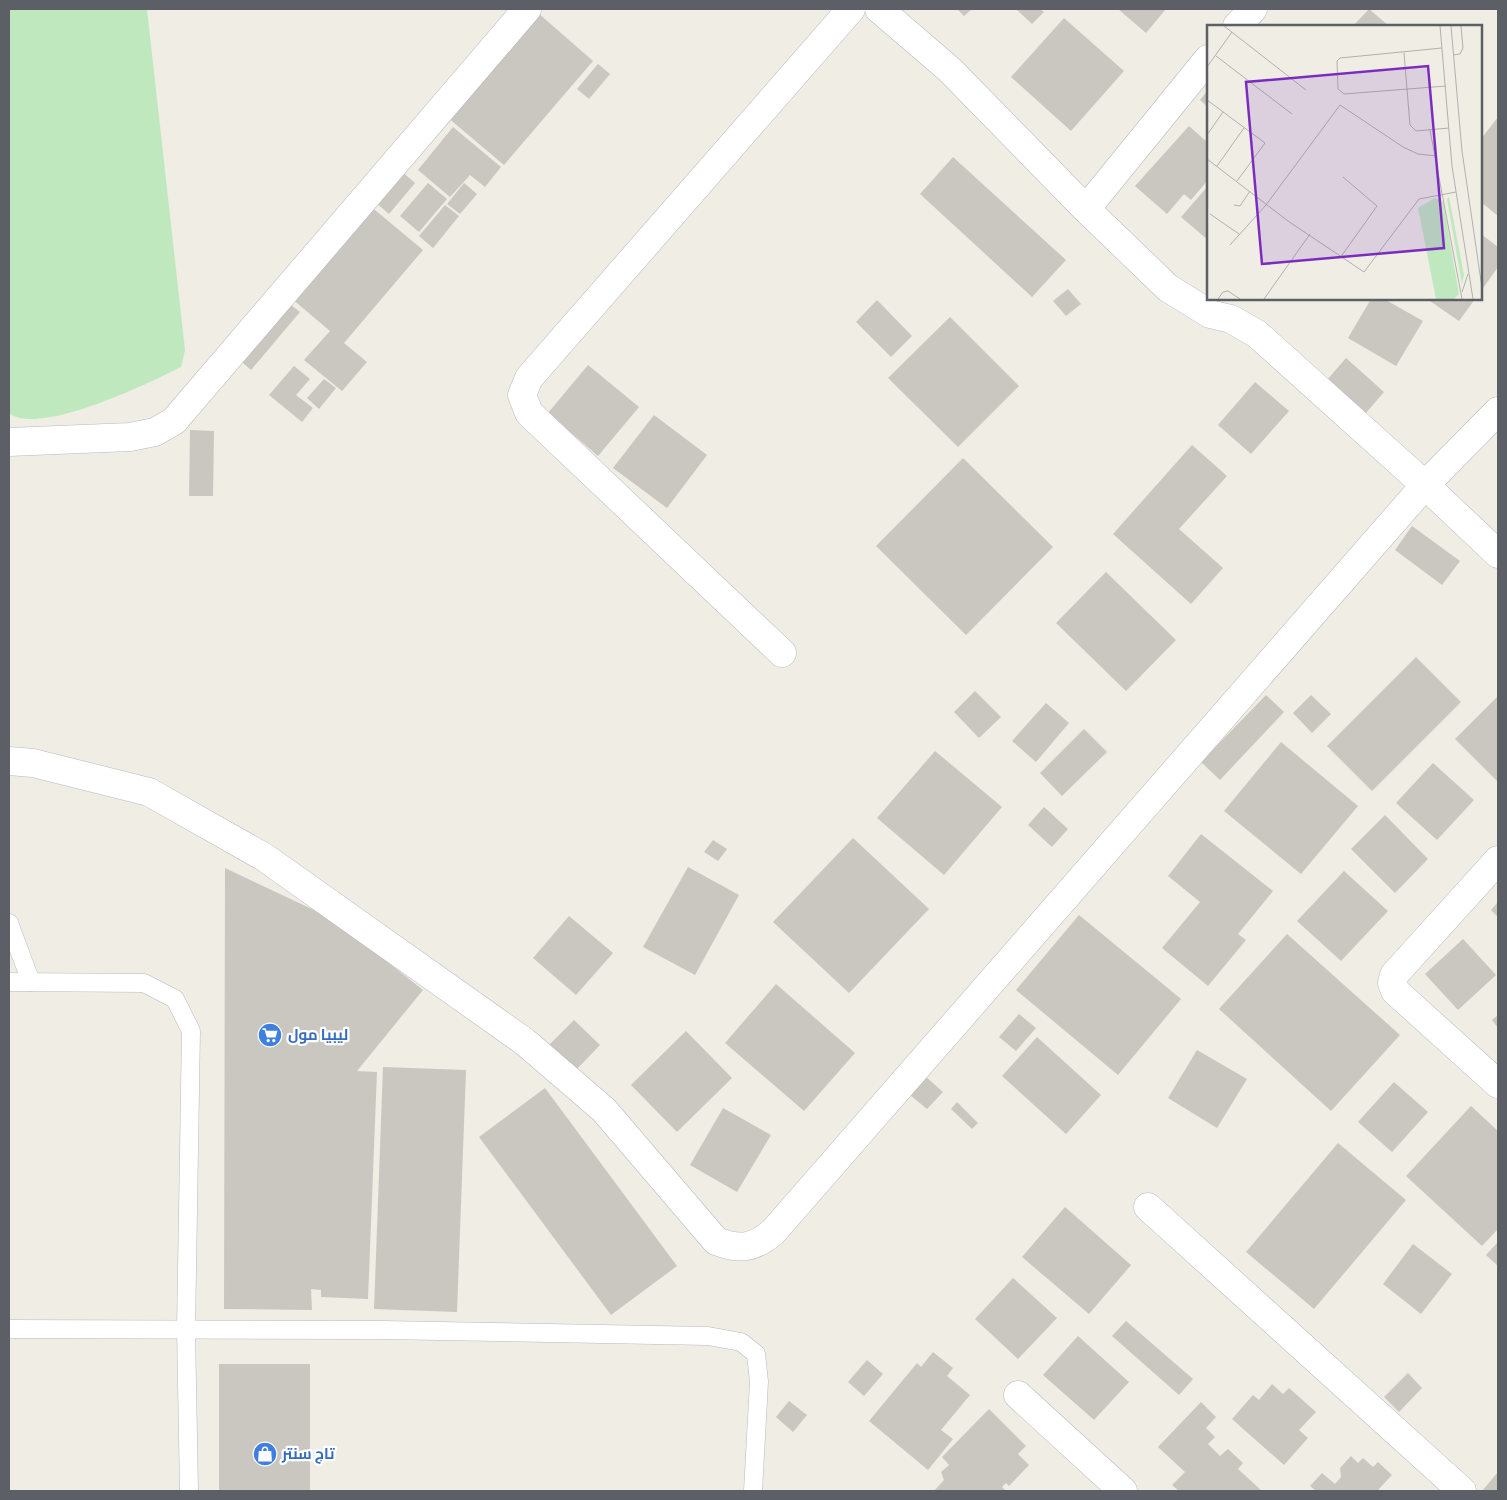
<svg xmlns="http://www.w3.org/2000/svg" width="1507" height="1500" font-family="Poppins,Cairo,sans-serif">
	<rect width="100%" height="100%" fill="#efede4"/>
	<path fill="#c0e8bf" d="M9,9h138l38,341 -4,17c-32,16 -143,70 -172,46z"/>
	<g fill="#cac7c1">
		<polygon points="957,9 972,9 964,16"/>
		<polygon points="1016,9 1040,9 1044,12 1032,24"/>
		<polygon points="1118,9 1166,9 1146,33"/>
		<polygon points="1369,9 1389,26 1353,26"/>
		<polygon points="537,12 593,61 504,165 447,117"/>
		<polygon points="1064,18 1124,71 1071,131 1011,77"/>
		<polygon points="598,64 610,74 589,99 577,89"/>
		<polygon points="1208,90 1208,107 1200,100"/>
		<polygon points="1498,117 1498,216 1481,202 1481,139"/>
		<polygon points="1189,126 1208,143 1208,180 1191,200 1184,194 1167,214 1135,186"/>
		<polygon points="453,127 501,167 485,187 470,175 450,197 418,170"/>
		<polygon points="953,157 1066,260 1032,297 920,194"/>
		<polygon points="400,170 415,183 389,214 374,201"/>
		<polygon points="428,183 447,199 419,232 400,216"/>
		<polygon points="464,183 477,194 460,214 447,204"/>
		<polygon points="1208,186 1208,240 1181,217"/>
		<polygon points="369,205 423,250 344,343 367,362 342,391 304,360 330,331 291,298"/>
		<polygon points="445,205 459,216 433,248 419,236"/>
		<polygon points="1481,234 1498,247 1498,267 1481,291"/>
		<polygon points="1068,289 1081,304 1066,316 1053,301"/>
		<polygon points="282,298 300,312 251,370 234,355"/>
		<polygon points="1371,299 1384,299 1423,321 1396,366 1348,338"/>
		<polygon points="1427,299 1475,299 1459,321"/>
		<polygon points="877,300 912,336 891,357 856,322"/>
		<polygon points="950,317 1019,386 958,447 888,378"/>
		<polygon points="1346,358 1384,392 1365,414 1327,380"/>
		<polygon points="588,365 639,407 598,456 548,413"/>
		<polygon points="294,366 310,379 296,395 313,408 302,422 269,395"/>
		<polygon points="324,379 336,388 319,409 307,398"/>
		<polygon points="1255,382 1289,411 1251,454 1218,425"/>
		<polygon points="654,415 707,455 667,508 613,468"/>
		<polygon points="190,430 214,431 213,496 189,496"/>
		<polygon points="1192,445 1227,476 1179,529 1223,568 1191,604 1113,534"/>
		<polygon points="963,458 1053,547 966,635 876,546"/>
		<polygon points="1412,526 1460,561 1442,585 1395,550"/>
		<polygon points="1106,572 1176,640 1126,691 1056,623"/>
		<polygon points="1416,657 1461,702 1372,791 1327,746"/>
		<polygon points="975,691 1001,717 979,738 954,712"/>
		<polygon points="1266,695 1284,712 1220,780 1201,762"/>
		<polygon points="1311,695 1331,714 1312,733 1293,713"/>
		<polygon points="1498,696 1498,782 1455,739"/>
		<polygon points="1046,703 1069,723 1036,762 1012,741"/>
		<polygon points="1084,729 1107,752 1062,796 1040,773"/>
		<polygon points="1281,742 1358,806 1301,874 1224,811"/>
		<polygon points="935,751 1002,807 944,875 877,818"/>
		<polygon points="1433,763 1474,800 1437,840 1396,803"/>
		<polygon points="1044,807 1068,829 1052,847 1028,825"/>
		<polygon points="1385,815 1428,859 1395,893 1351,849"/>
		<polygon points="1201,834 1273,891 1238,934 1246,940 1208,986 1162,948 1200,902 1168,876"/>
		<polygon points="853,838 929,909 849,993 773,922"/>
		<polygon points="713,840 727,849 718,861 704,852"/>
		<polygon points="688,867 739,895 695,975 643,947"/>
		<polygon points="225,868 333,919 423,990 357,1071 377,1072 368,1299 321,1297 321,1290 311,1289 312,1310 224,1309"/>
		<polygon points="1344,871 1388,911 1341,961 1297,921"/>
		<polygon points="1498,902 1498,917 1491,910"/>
		<polygon points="1079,915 1181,999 1118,1075 1016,990"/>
		<polygon points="569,916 613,953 576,995 533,958"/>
		<polygon points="1287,934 1400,1035 1331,1111 1219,1009"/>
		<polygon points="1463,939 1496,975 1458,1010 1425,974"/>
		<polygon points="776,984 855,1053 804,1111 725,1043"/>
		<polygon points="1019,1014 1036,1028 1016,1051 999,1037"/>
		<polygon points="1498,1015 1498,1028 1492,1020"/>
		<polygon points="574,1020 600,1045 574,1072 547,1047"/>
		<polygon points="686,1031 732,1078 677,1132 631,1085"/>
		<polygon points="1037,1037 1101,1095 1066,1134 1002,1076"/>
		<polygon points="1197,1050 1247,1079 1217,1128 1168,1098"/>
		<polygon points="383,1067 466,1070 457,1312 374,1309"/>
		<polygon points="926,1077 943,1092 927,1109 910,1095"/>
		<polygon points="1394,1082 1428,1112 1392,1152 1358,1122"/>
		<polygon points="545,1088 677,1266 611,1315 479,1137"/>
		<polygon points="957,1102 978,1123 972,1129 951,1109"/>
		<polygon points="1471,1106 1498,1131 1498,1229 1482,1246 1406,1176"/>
		<polygon points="723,1108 771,1135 737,1192 690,1165"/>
		<polygon points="1338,1143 1406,1200 1314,1309 1246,1252"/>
		<polygon points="1065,1207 1131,1265 1089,1314 1022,1257"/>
		<polygon points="1498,1242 1498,1266 1486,1255"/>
		<polygon points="1413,1244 1452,1274 1421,1314 1383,1284"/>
		<polygon points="1013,1278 1057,1318 1018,1359 975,1319"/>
		<polygon points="1126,1321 1193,1379 1179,1395 1112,1336"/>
		<polygon points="1078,1336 1129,1382 1094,1420 1043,1375"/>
		<polygon points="933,1352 953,1368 947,1376 970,1395 941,1430 953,1439 928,1470 869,1421 917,1363 921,1367"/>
		<polygon points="867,1360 883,1374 864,1396 848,1382"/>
		<rect x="219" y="1364" width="91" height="127"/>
		<polygon points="1408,1373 1422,1388 1399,1412 1384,1397"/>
		<polygon points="1272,1384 1283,1394 1289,1388 1316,1412 1299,1430 1308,1438 1284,1465 1232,1419 1253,1395 1259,1400"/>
		<polygon points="789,1401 807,1415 793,1432 776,1417"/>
		<polygon points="1201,1402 1216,1417 1206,1428 1215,1437 1208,1444 1220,1456 1228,1449 1243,1463 1238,1469 1262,1491 1179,1491 1172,1485 1185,1472 1158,1447"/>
		<polygon points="989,1409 1026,1446 1018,1454 1029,1465 1009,1486 1006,1483 1002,1487 1006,1491 934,1491 944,1480 941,1472 949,1465 942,1457"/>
		<polygon points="1351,1456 1358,1463 1363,1458 1373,1467 1378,1462 1392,1475 1377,1491 1316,1491 1310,1486 1322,1473 1335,1484 1341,1477 1340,1468"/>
		<polygon points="1498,1472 1498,1491 1482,1491"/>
	</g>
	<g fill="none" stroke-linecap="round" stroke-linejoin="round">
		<g stroke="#b7babf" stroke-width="19">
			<g id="lane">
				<polyline points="9,923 31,982"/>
				<polyline points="9,982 144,983 175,999 191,1031 186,1330 189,1491"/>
				<polyline points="9,1329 383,1330 708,1336 741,1342 756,1354 759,1382 753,1491"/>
			</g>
		</g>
		<g stroke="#b7babf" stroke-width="29">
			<g id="street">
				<polyline points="879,9 950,70 1086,209 1168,288 1210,314 1231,319 1257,334 1425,485 1498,554"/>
				<polyline points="1237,26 1253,9"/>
				<polyline points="1086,209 1208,59"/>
				<polyline points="9,442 130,437 155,432 174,421 527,9"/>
				<polyline points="782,653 529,413 522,395 529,378 851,9"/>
				<path d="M9,761l24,2 116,29 115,65 261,185 79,68 112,131c23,9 37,8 57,-9l652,-747 73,-74"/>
				<polyline points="1498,860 1394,975 1392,983 1395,991 1498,1084"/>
				<polyline points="1148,1207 1462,1491"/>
				<polyline points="1018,1395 1123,1491"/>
			</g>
		</g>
		<use href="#lane" stroke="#fff" stroke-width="18"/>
		<use href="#street" stroke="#fff" stroke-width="28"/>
	</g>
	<defs>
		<g id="supermarket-disc" transform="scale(1.25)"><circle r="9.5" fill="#3f7fe0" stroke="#fff"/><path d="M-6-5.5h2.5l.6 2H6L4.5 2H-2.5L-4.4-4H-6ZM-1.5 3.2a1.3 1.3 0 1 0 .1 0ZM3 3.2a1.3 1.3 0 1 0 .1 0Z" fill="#fff"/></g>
		<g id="shop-disc" transform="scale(1.25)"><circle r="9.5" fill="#3f7fe0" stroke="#fff"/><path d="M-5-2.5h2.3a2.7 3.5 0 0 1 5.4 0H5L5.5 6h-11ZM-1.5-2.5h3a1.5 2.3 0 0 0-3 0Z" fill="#fff"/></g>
	</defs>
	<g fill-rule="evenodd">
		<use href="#supermarket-disc" x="270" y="1035"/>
		<use href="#shop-disc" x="265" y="1454"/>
	</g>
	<g text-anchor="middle" stroke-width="4.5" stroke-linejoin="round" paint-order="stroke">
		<g font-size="15" font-weight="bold" fill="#366cbe" stroke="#fff" text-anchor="start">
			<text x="288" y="1040">ليبيا مول</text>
			<text x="282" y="1459">تاج سنتر</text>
		</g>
	</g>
	<g transform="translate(1207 25)">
		<rect width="275" height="275" fill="#efede4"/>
		<path d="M242,172l15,78 -2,9 -15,-85zM228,173l8,4 16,92 -5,5h-18l-18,-91z" fill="#c0e8bf"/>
		<path fill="none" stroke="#b0b1ae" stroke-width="1" d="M17,1l82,64M233,1l12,140 21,133M244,1l11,125 20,137M235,23l-102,10 -3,3 1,28 6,5 102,-8M197,28l6,72 6,6 33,-3M246,30l7,-1 3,-6 -2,-22M9,31l76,58M0,42l25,-35M0,75l58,43 -28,38M223,105l32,169M0,110l16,-23M0,134l81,62 76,51 55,-73 37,-7M10,141l27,-38M27,180l6,1 10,-15M3,189l29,20M23,220l36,-40 74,-100 63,42 15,7 19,2M133,233l37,-52 -34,-29M255,267l6,-18M11,274l5,-7 5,-1 12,8M57,274l46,-65"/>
		<path fill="#7b2cbf" fill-opacity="0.15" stroke="#7b2cbf" stroke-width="2.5" d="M221,41l16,182 -182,16 -16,-182z"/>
		<rect width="275" height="275" fill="none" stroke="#5c6066" stroke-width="2.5"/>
	</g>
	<rect width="1507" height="1500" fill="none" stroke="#5c6066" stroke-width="20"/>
</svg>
